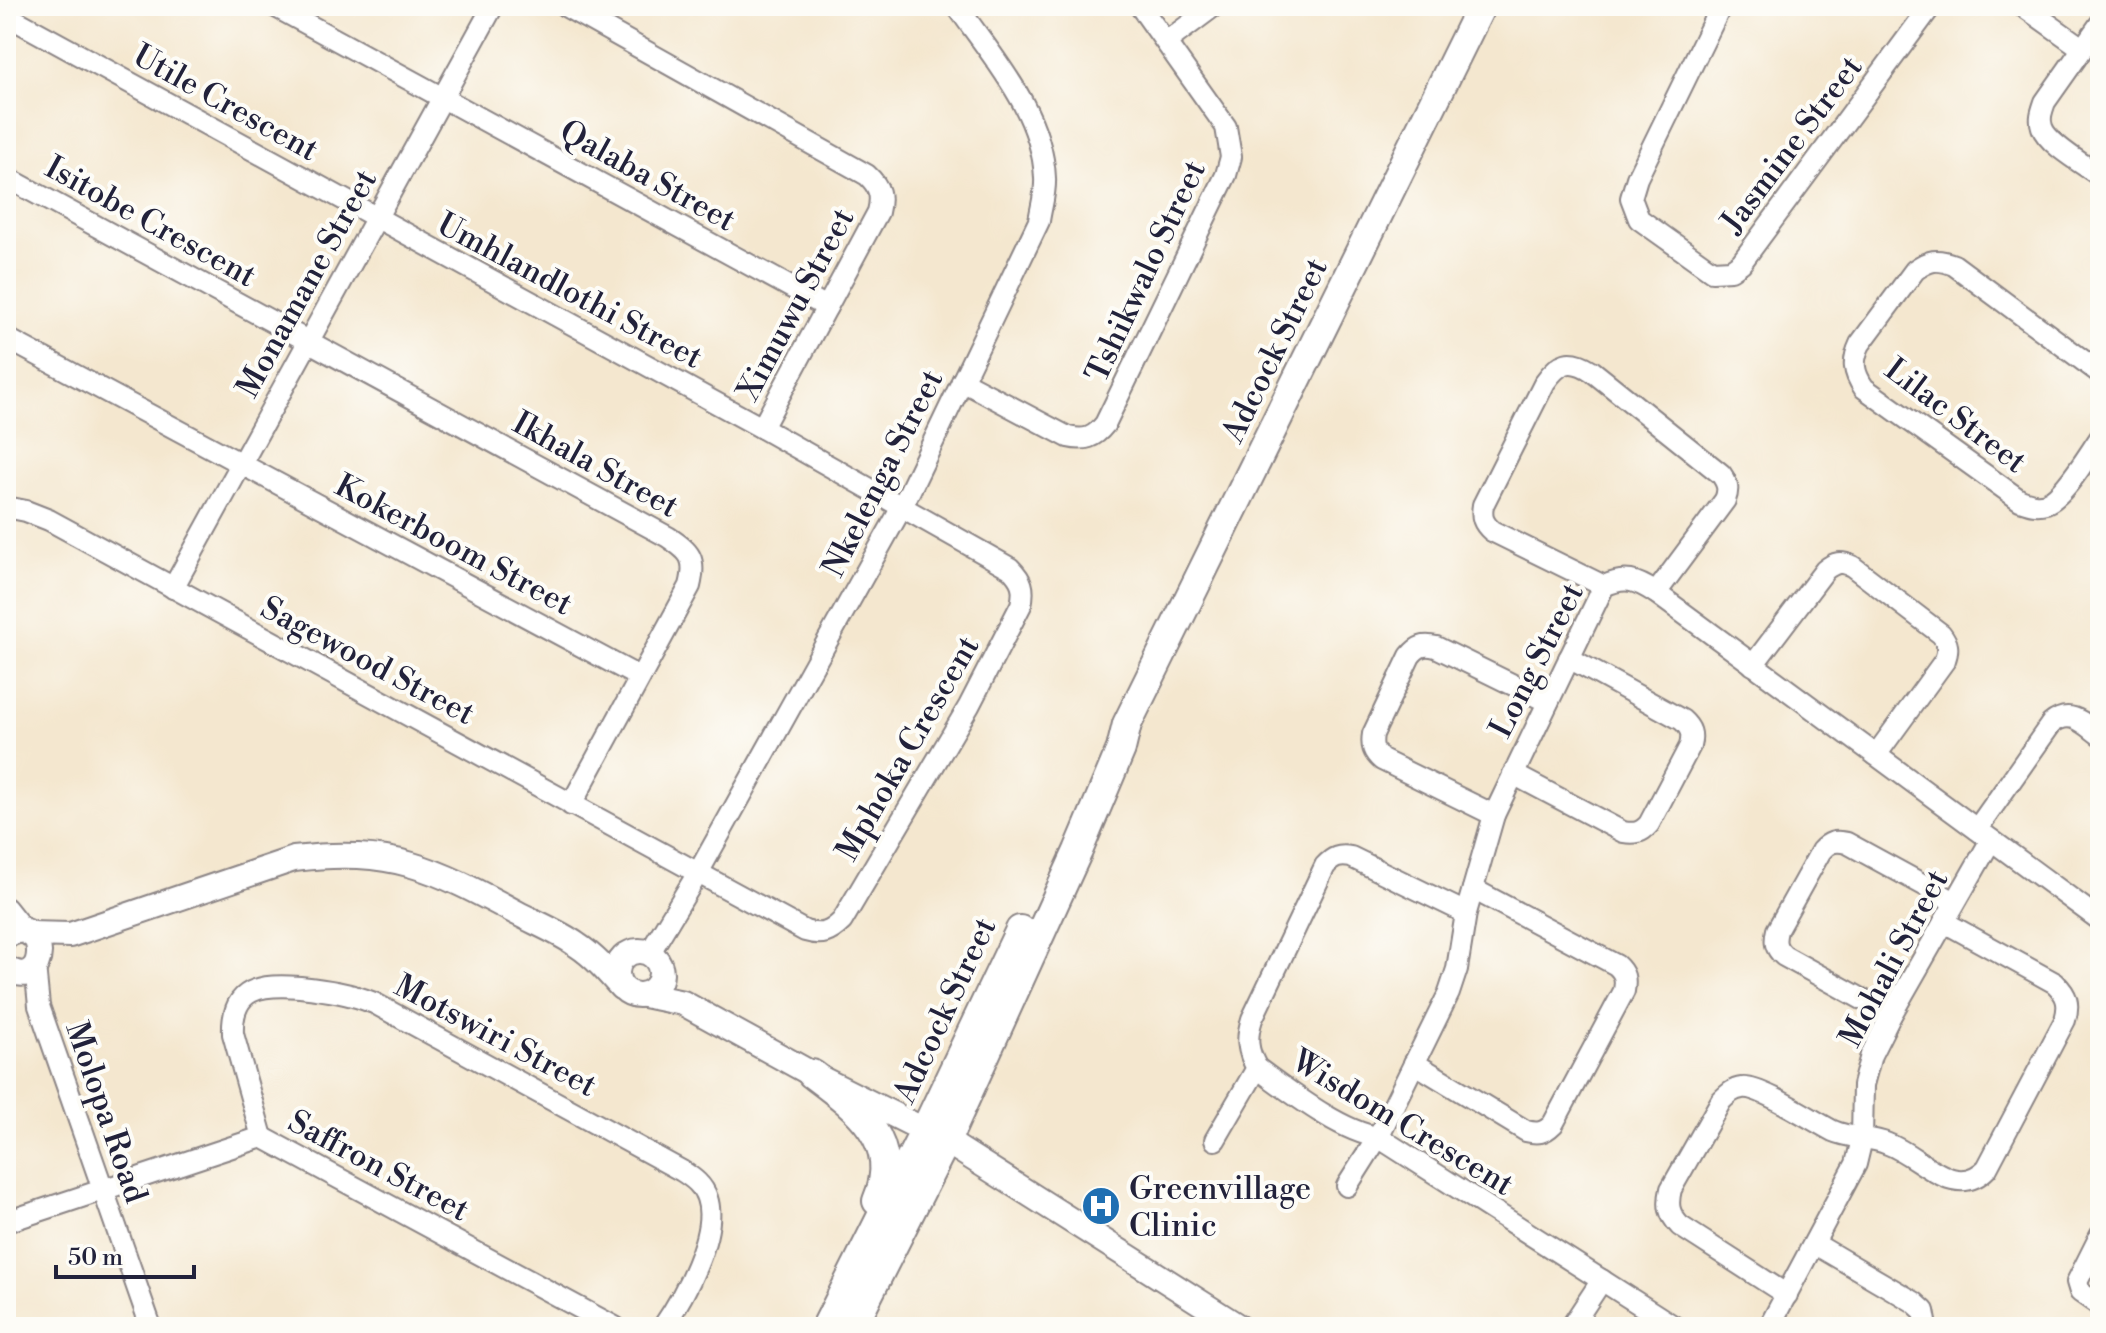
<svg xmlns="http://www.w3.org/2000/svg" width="2106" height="1333" font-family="'Libre Bodoni',serif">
	<rect width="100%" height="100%" fill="#fdfcf7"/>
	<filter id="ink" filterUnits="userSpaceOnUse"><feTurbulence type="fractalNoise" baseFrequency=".0125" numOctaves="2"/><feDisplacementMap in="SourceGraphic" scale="16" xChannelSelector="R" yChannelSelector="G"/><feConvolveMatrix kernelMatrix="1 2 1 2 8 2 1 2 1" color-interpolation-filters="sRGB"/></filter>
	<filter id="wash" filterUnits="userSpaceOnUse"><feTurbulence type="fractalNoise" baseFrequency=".006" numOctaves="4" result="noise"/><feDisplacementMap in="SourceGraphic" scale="32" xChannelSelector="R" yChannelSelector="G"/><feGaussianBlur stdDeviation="1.8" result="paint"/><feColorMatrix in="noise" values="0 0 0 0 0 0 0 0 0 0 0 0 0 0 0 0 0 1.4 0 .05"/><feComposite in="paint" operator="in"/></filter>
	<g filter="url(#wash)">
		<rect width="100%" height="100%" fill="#f4e7cf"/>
	</g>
	<g filter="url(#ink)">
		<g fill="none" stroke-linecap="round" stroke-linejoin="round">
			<g stroke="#8b8485" stroke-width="24">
				<g id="minor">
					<polyline points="274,6 827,307"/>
					<path d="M565,6l302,169c13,12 15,21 11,37l-116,216"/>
					<polyline points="1721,6 1637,178 1631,198 1639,219 1712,271 1731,270 1741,263 1931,6"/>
					<polyline points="2023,6 2082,48"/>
					<path d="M6,15l756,413 248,140c12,12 15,20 11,37l-52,101 -127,215c-12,12 -20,15 -37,10l-756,-411 -23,-9 -20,-4"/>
					<path d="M2100,24l-55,78c-3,9 -6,16 -3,25 5,17 43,38 58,49"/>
					<polyline points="1166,42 1214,6"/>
					<path d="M6,177l662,360c22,15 29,21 22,49l-119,219"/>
					<polyline points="6,338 639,677"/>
					<path d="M2100,373l-146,-108c-17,-7 -25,-5 -39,5l-55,74c-8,17 -7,28 4,44l156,112c9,3 16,6 26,3 18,-6 42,-48 54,-65"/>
					<path d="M962,381l106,56c17,4 26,1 37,-13l121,-249 5,-18 -5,-30 -86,-121"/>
					<path d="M1604,586l-112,-55c-9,-8 -11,-14 -9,-26l62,-123c14,-20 25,-25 47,-11l129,103c7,10 8,16 4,26l-69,93"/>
					<polyline points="173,588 493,6"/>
					<path d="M1753,665l72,-95c10,-8 16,-9 27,-4l89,68c7,9 8,15 4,26l-69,95"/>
					<path d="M1513,774l110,58c12,2 18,1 26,-8l41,-78c3,-12 1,-18 -8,-26l-113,-62"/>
					<path d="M1494,815l-112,-55c-9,-8 -11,-14 -9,-26l37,-78c8,-10 14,-12 26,-9l112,55"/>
					<path d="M1977,829l74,-105c19,-16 33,-1 49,11"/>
					<polyline points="6,908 25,932"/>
					<path d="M1466,913l-115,-56c-12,-2 -18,0 -26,9l-73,153c-6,19 -5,32 5,49 32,23 84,64 121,69l297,190"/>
					<path d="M649,954l49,-81 204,-366 137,-286c2,-14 7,-29 6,-43 -3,-67 -52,-120 -88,-172"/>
					<polyline points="35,966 39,1006 151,1327"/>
					<path d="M1891,1015l-107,-59c-9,-8 -10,-14 -7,-26l44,-79c8,-9 14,-11 26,-8l108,59"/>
					<path d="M1414,1063l112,68c12,3 18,2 27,-7l71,-133c2,-12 1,-18 -8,-26l-143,-76"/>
					<path d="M262,1137l-29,-103c-2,-47 28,-50 67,-47 27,3 49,6 74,16l308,168c11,7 21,14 25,27 12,35 -24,100 -44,129"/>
					<polyline points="1215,1140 1257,1068"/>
					<path d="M1347,1186l31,-49 71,-144 8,-24 9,-56 28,-98 110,-229c21,-10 32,-6 52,7l444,327"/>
					<polyline points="6,1222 262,1137 615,1327"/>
					<polyline points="2100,1236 2077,1282 2080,1292 2100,1306"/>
					<polyline points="1815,1244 1914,1302 1924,1311 1927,1327"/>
					<path d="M1787,1295l-107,-69c-11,-12 -13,-20 -9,-37l50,-88c7,-7 12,-12 21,-13 17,-3 73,34 91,43 18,8 37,5 55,13 33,12 67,58 99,24l78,-148c5,-17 2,-25 -10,-37l-111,-61"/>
					<polyline points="1571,1327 1602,1280"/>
					<polyline points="1769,1327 1856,1164 1862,1139 1863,1085 1871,1055 1891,1015 1991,840"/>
				</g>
			</g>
			<g stroke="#8b8485" stroke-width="28">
				<g id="tertiary">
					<path d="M30,934l40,1 224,-76c98,-12 139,9 223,54 19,10 42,19 60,32 17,11 31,27 44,42"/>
					<path d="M6,936c45,-27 43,60 0,32"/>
					<circle cx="639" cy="973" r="22"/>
					<polyline points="644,995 683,1003 812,1074 946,1141 1239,1327"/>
				</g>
			</g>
			<g stroke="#8b8485" stroke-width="32">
				<g id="secondary">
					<path d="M812,1074c44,33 91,66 65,127"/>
					<polyline points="826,1327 925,1130 1020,930"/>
					<polyline points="852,1327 946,1141 1078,851 1121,749 1127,724 1481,6"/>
				</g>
			</g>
			<use href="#minor" stroke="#fff" stroke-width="20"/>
			<use href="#tertiary" stroke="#fff" stroke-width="24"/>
			<use href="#secondary" stroke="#fff" stroke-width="28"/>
		</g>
	</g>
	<defs>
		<g id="hospital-disc" transform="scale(2)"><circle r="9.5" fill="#1f6fb2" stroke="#fdfcf7"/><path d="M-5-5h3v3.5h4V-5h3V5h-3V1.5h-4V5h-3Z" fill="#fff"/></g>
	</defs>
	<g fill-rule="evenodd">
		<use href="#hospital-disc" x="1101" y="1206"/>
	</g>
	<g text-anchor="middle" stroke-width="8" stroke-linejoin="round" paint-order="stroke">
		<g font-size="32" fill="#22223b" stroke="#fdfcf7">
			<text transform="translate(226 102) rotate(29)" y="11">Utile Crescent</text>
			<text transform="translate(1791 144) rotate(-53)" y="11">Jasmine Street</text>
			<text transform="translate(648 175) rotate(29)" y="11">Qalaba Street</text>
			<text transform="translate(151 221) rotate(29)" y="11">Isitobe Crescent</text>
			<text transform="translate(1145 271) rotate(-65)" y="11">Tshikwalo Street</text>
			<text transform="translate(306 283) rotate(-61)" y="11">Monamane Street</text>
			<text transform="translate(570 290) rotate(28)" y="11">Umhlandlothi Street</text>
			<text transform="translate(795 304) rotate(-62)" y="11">Ximuwu Street</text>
			<text transform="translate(1274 350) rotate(-64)" y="11">Adcock Street</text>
			<text transform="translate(1956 415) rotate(37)" y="11">Lilac Street</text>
			<text transform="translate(596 464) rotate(29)" y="11">Ikhala Street</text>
			<text transform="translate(882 473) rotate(-63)" y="11">Nkelenga Street</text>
			<text transform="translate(454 544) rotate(28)" y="11">Kokerboom Street</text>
			<text transform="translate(368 660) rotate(28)" y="11">Sagewood Street</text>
			<text transform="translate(1536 660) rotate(-63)" y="11">Long Street</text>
			<text transform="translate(907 748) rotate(-60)" y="11">Mphoka Crescent</text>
			<text transform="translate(1893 958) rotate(-62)" y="11">Mohali Street</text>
			<text transform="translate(944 1010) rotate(-65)" y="11">Adcock Street</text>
			<text transform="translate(496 1035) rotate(28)" y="11">Motswiri Street</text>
			<text transform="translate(107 1112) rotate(71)" y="11">Molopa Road</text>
			<text transform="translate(1403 1122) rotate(31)" y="11">Wisdom Crescent</text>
			<text transform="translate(379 1165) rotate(28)" y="11">Saffron Street</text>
		</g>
		<g font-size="32" fill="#22223b" stroke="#fdfcf7" text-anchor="start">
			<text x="1129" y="1199">Greenvillage<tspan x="1129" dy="37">Clinic</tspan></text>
		</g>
	</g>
	<rect width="2106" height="1333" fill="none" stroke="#fdfcf7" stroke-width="32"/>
	<path d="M56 1265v12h138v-12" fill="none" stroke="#22223b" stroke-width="4"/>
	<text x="68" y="1265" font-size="24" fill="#22223b" stroke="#fdfcf7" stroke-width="6" paint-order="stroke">50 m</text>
</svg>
